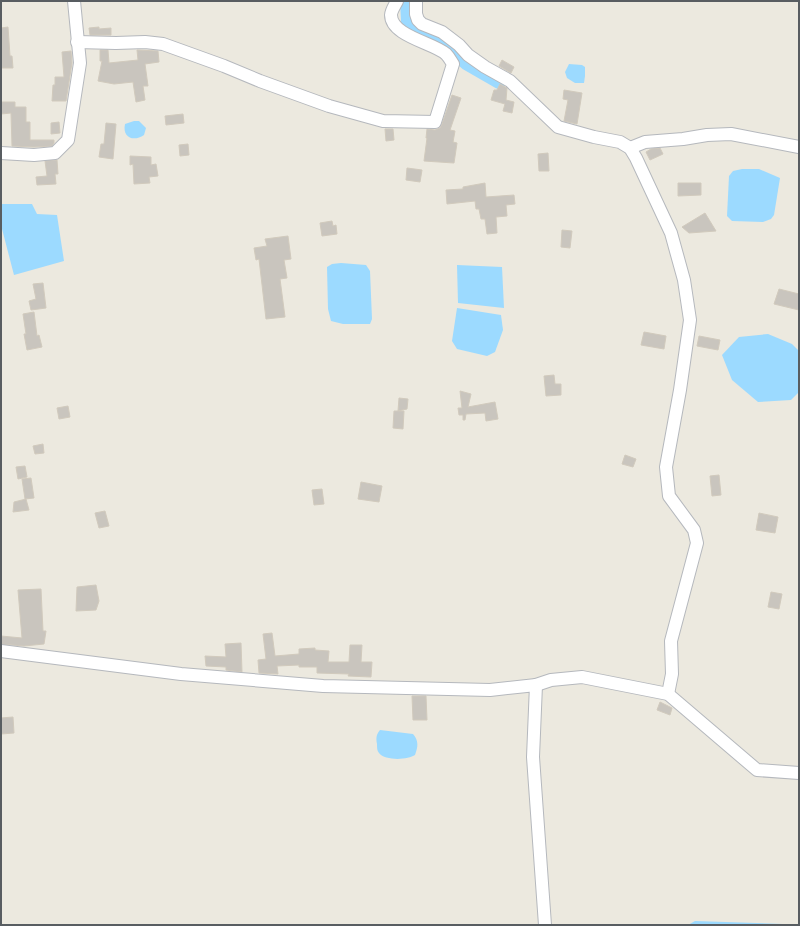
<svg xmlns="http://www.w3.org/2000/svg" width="800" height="926" font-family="'DM Sans',sans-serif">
	<rect width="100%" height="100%" fill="#ece9df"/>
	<g fill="#9cdaff">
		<polygon points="569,64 582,65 585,67 585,76 584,83 575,83 567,78 565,72"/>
		<path d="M134,121h5l7,7 -2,7c-10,7 -22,3 -19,-11z"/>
		<polygon points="742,169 759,169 780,178 774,215 771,219 763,222 732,221 727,216 729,176 733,171"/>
		<polygon points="1,204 32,204 37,214 57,215 64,261 14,275 1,225"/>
		<polygon points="341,263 366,265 370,271 372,319 370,324 343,324 331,321 328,309 327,267 332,264"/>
		<polygon points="457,265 502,267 504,308 458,303"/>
		<polygon points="457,308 501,315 503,330 495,352 487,356 457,349 452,341"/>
		<polygon points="768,334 792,344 799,351 799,392 791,400 758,402 732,380 722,355 739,337"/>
		<path d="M380,730l33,4c6,7 5,13 2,21 -7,5 -30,6 -36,-2 -2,-2 -2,-5 -2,-9 -1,-6 -1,-9 3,-14z"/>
		<polygon points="695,921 783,924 783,925 688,925"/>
	</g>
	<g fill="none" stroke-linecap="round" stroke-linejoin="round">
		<polyline stroke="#9cdaff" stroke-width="12" points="406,1 407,21 412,27 440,41 466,64 499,83"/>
	</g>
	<g fill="#c9c5be" stroke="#d1cabd">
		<polygon points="8,27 10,56 12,56 13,68 1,68 1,28"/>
		<polygon points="99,27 99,29 111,28 111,35 90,35 89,28"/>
		<polygon points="100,50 108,50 109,63 138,60 137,50 158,51 159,62 145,64 148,86 143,86 145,100 136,102 133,82 114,84 98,81 102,61 100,61"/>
		<polygon points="71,51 72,63 66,101 52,101 53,85 55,85 55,77 64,77 62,52"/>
		<polygon points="502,60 514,67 511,73 499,66"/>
		<polygon points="500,84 507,88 506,100 514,102 512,113 503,111 505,104 491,100 494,90 497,90"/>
		<polygon points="564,90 582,93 577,124 564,121 568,100 563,99"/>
		<polygon points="452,95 461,98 450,130 455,131 453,142 457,143 454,163 424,161 427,138 426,138 427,129 435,130 440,128 442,124"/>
		<polygon points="1,102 15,102 15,107 26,107 26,122 30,122 30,140 54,140 54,143 52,146 34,147 12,146 11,113 1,114"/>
		<polygon points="183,114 184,123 166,125 165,116"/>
		<polygon points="59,122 60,133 51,134 51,123"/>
		<polygon points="106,123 116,124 113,159 99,157 101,144 104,144"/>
		<polygon points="385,129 393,129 394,140 386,141"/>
		<polygon points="188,144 189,155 180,156 179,145"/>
		<polygon points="660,148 663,154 650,160 646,152 651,149"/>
		<polygon points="548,153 549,171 539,171 538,154"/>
		<polygon points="130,156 151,157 151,165 156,164 158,176 149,177 150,183 134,184 133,164 130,165"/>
		<polygon points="57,160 58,174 55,174 56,184 37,185 36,177 47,176 45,161"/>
		<polygon points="407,168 422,170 420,182 406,180"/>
		<polygon points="485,183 486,197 514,195 515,204 506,205 507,216 496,217 497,233 487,234 485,219 481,219 479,209 476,209 475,201 447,204 446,190 463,189 463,187"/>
		<polygon points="678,183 701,183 701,195 678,196"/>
		<polygon points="705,213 716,231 689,233 682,227"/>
		<polygon points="332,221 333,226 336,225 337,234 322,236 320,223"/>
		<polygon points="562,230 572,231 570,248 561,247"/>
		<polygon points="288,236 291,259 284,260 287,278 280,279 285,317 266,319 259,259 256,260 254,248 267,246 265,239"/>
		<polygon points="43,283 46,308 31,310 29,301 36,299 33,284"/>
		<polygon points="779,289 799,294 799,310 774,304"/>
		<polygon points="34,312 37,336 39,335 42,347 27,350 24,334 26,334 23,314"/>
		<polygon points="644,332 666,336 664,349 641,345"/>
		<polygon points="699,336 720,340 718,350 697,346"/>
		<polygon points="554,375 555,384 561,384 561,395 546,396 544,376"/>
		<polygon points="460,391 471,394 468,407 495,402 498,419 486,421 485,413 466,414 465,420 463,420 463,415 459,415 458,408 462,408"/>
		<polygon points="399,398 408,399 407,409 398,411"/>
		<polygon points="68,406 70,417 59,419 57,408"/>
		<polygon points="394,411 404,411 403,429 393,428"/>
		<polygon points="43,444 44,453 35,454 33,446"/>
		<polygon points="625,455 636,459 633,467 622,464"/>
		<polygon points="25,466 27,477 18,479 16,467"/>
		<polygon points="719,475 721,495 712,496 710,476"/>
		<polygon points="31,478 34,498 25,499 22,479"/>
		<polygon points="361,482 382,486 379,502 358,499"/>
		<polygon points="322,489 324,504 314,505 312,490"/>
		<polygon points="26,499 29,510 13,512 14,502"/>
		<polygon points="105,511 109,526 99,528 95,513"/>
		<polygon points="759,513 778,517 775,533 756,530"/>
		<polygon points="96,585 99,601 96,610 76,611 77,587"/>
		<polygon points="41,589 43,631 46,631 44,644 24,646 1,644 1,636 22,638 18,590"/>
		<polygon points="771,592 782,594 779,609 768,607"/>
		<polygon points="272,633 275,656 299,654 299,649 315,648 315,650 329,651 328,662 349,662 350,645 362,645 361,662 372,662 371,677 348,676 349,674 317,673 317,667 299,667 299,665 277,666 278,674 259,673 258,660 266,659 263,634"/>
		<polygon points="241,643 242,672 226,670 226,667 206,666 205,656 226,657 225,644"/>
		<polygon points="412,696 426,696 427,720 413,720"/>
		<polygon points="660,702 672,708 670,715 657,710"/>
		<polygon points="13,717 14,733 1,734 1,718"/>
	</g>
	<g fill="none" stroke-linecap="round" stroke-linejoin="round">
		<g stroke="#b5b8bd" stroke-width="14">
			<g id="minor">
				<polyline points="416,1 416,14 418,20 422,24 442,32 459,45 468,55 485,67 510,81 558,127 594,137 620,142 630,148 636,158 671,233 684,280 690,320 680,390 666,467 669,496 694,530 697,543 671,641 672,674 668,694"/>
				<path d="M77,42l39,1 29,-1 18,2 61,22 36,15 69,25 54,15 52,1 18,-58c-2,-3 -4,-7 -7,-10 -12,-11 -55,-18 -55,-39 0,-4 4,-10 6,-14"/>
				<polyline points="630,148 645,142 683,139 707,135 731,134 799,147"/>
				<polyline points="1,153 34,155 55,153 68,140 80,63 74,1"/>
				<polyline points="1,651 181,674 323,686 490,690 536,685 533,757 545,925"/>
				<polyline points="536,685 551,680 582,677 668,694 757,770 799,773"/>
			</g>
		</g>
		<use href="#minor" stroke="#fff" stroke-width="12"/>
	</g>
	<rect width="800" height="926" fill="none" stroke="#585d61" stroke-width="4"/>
</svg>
